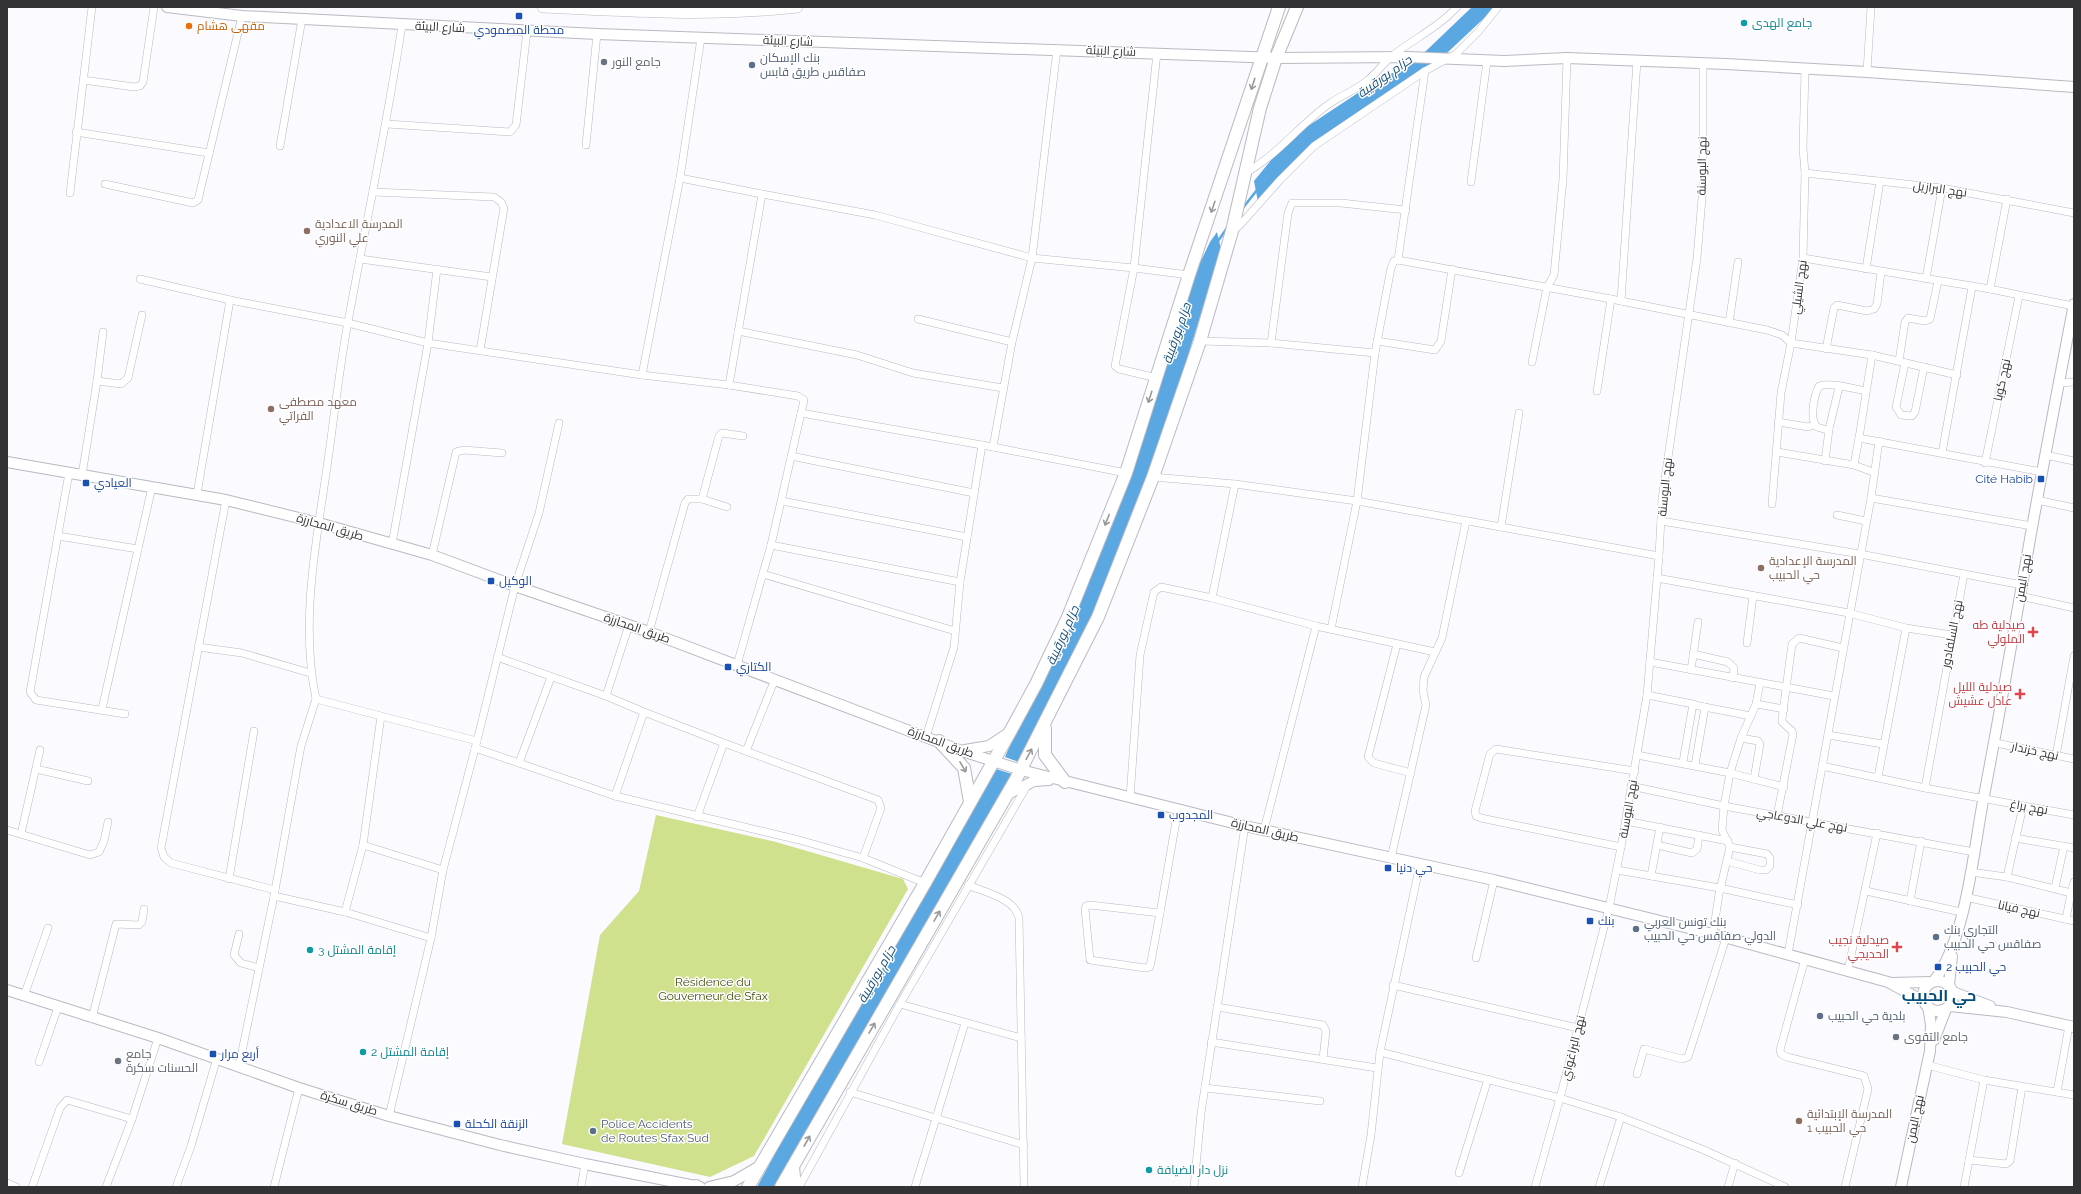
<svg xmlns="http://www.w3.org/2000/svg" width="2081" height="1194" font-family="Raleway,Cairo,sans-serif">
	<rect width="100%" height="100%" fill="#fafaff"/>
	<polygon fill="#cfe18c" points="656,815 776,842 903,879 908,889 754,1156 710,1177 562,1144 600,935 639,891"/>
	<g fill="#5aa7e2">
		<polygon points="1472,7 1496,7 1448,52 1321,140 1258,202 1254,181 1277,153 1308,126 1379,79 1404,68 1427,50"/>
		<polygon points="1217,232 1221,249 1164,433 1088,627 1019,762 1005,757 1131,471 1199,265 1210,242"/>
		<polygon points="996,769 1012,774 994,808 776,1187 757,1187 803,1102"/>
	</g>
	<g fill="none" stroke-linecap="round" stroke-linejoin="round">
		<g stroke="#5aa7e2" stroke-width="2.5">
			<polyline points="1242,209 1257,190"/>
			<polyline points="1218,241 1227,228"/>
		</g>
		<g stroke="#b9b9c1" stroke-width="8">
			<g id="street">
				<polyline points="701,38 680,178 642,375 729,385"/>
				<polyline points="1425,71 1398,260 1394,261 1391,268 1375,353 1357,501 1501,527"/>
				<polyline points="1867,72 1871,7"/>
				<polyline points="83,80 134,87 140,86 143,82 154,7"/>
				<polyline points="387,124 510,132 516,125 527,31"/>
				<polyline points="76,132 209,153"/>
				<polyline points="586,145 597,34"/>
				<polyline points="280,146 302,19"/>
				<path d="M1245,173c32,-17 54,-48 84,-69 13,-9 27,-14 39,-24 9,-7 15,-17 24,-24 21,-17 46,-28 65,-49"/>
				<polyline points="1805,173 1942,188 2074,213"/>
				<polyline points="680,178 762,194"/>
				<polyline points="1471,182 1487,61"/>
				<polyline points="105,184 193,203 198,200 242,16"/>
				<polyline points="373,192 494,197 501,202 504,208 480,351"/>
				<polyline points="70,193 92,7"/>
				<polyline points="1232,231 1239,226 1280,180 1314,146 1425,71 1456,54 1478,32 1498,7"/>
				<polyline points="1803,258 1990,289 2073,306"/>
				<polyline points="360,259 492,277"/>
				<polyline points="1398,260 1611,299 1767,330 1782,335 1791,343 1872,355 1957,375"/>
				<polyline points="1866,269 1880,181"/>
				<polyline points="140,279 230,300"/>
				<polyline points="1926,279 1942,188"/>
				<polyline points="1990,289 2007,199"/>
				<polyline points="1621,301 1637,61"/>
				<polyline points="918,319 1012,342"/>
				<polyline points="1729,323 1738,262"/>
				<polyline points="738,331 857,355 913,373 1003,388"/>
				<polyline points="1200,341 1271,343 1375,353"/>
				<polyline points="1377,341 1435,350 1441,341 1452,269"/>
				<polyline points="1271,343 1288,213 1292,203 1341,203 1406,210"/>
				<polyline points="1826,349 1834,308 1837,305 1867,311 1874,309 1877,304 1881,272"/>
				<polyline points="1872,355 1859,438 2042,472"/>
				<polyline points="1899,361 1905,322 1908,318 1925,321 1930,319 1938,281"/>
				<polyline points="1532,362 1547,287 1554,275 1563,179 1567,58"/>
				<polyline points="1905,363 1896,407 1901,415 1912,416 1915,412 1924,367"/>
				<polyline points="1157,378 1119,369 1115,366 1134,268 1189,275"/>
				<polyline points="97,381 103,332"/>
				<polyline points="2059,383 2074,382"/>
				<path d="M1839,387l-10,42 -2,1 -10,-3c-8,-8 -3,-31 2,-41 14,-4 34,3 47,5"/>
				<polyline points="1597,391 1611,299"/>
				<polyline points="801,413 993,447 1012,342 1032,258 1057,49"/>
				<polyline points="1519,413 1501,527 1659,556"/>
				<polyline points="1778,422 1808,427 1814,425"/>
				<polyline points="993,447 1126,473"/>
				<polyline points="1777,452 1854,465 1859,438"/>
				<polyline points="1942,453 1972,287"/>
				<polyline points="2045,455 2074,461"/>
				<polyline points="791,456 974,493"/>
				<polyline points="1825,461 1829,429"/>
				<polyline points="1985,463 2019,296"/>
				<polyline points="1854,465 1873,472"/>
				<polyline points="69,473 30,692 36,700 125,714"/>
				<polyline points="82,475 97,381 121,384 128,378 142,315"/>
				<polyline points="1153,477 1235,484 1357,501 1331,629"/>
				<polyline points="197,494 230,300 348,323 428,343 642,375"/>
				<polyline points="1871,498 2032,526"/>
				<polyline points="702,499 727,507"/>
				<polyline points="226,500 161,848 164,857 171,863 275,890"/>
				<polyline points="2037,500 2074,508"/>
				<polyline points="782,501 967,537"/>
				<polyline points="1772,504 1781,393 1791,343 1803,258 1805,173 1803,148 1805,69"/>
				<polyline points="1837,515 1866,521"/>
				<polyline points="1661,521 1860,554 2022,585"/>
				<polyline points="58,536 138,549"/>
				<polyline points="392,544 428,343 437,269"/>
				<polyline points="771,545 960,582"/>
				<polyline points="432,555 456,452 464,450 502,453"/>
				<polyline points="763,574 955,631"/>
				<polyline points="1657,578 1849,613 1906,628 1952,635"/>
				<polyline points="2020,596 2074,608"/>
				<polyline points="1212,598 1235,484"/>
				<polyline points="1316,626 1435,652"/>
				<polyline points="649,632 685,503 688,499 702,499 719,436 722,433 743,436"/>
				<polyline points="1747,643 1753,596"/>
				<polyline points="1397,644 1368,757 1374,763 1411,773"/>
				<polyline points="198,647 242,653 310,673"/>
				<polyline points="1693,654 1728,662 1734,668 1733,678"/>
				<polyline points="497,657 606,696 644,712"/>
				<polyline points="1650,662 1834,696"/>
				<polyline points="737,665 771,545 804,400 798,396 729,385 762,194 875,215 1032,258 1134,268 1157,53"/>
				<polyline points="1691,670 1698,622"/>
				<polyline points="1647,695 1693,704 1683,762"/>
				<polyline points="606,696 629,625"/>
				<path d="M316,699c-16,-76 0,-156 11,-232 7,-48 12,-97 21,-145 18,-99 39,-197 54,-297"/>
				<polyline points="1756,704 1784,709"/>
				<polyline points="1694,705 1751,716"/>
				<polyline points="102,709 152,487"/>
				<polyline points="381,716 477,741"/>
				<polyline points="1828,735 1883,744"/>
				<polyline points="926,737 954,647 960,582 982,445"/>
				<polyline points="1741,738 1758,741 1760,744 1754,779"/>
				<polyline points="1996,743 2074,759"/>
				<polyline points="475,748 615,796 799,840 863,858 925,883"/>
				<polyline points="746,751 775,679"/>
				<polyline points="1637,755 1730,773 1784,787"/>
				<polyline points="2056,756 2074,656"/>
				<polyline points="519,763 551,677"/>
				<polyline points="1695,765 1705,707"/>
				<polyline points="1822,766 1925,788 2074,815"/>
				<polyline points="36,769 88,781"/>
				<polyline points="1878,777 1906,628"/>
				<polyline points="1631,786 1724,806 1974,852"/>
				<polyline points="1925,788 1964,574"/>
				<polyline points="615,796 644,712 724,743"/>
				<polyline points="1130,798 1140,655 1154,592 1161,587 1212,598 1316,626 1264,830"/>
				<polyline points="1777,816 1793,734 1792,731 1782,722 1782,719 1792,644 1799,638 1843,648"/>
				<polyline points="697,817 724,743 878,800 881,808 863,858"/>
				<polyline points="1626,821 1728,841"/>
				<polyline points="7,830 90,855 99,852 104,841 108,822"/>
				<polyline points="21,834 40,750"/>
				<polyline points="2015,838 2074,848"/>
				<polyline points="363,845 443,870"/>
				<polyline points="1657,845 1692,853 1697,849 1699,835"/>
				<polyline points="1621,847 1481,818 1476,816 1475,811 1490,754 1496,749 1635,771"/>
				<polyline points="1391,858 1426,705 1423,691 1424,677 1442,638 1466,521"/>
				<polyline points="1727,861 1760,870 1766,870 1770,866 1770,858 1767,854 1730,847"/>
				<polyline points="1617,870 1720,888 1798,905"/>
				<polyline points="1970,872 2007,877 2071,893 2066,919"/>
				<polyline points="1651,876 1660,827"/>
				<polyline points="2007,877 2023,806"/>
				<polyline points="229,879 254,731"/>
				<path d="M968,885c16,7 47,13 51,33l5,269"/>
				<polyline points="2055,888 2064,846"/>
				<polyline points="1866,891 1961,912"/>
				<polyline points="2071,893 2074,882"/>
				<polyline points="274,896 345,912 431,938"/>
				<polyline points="1965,897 2074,921"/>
				<polyline points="1910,901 1921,841"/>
				<polygon points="1090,905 1160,913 1150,967 1145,968 1090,960 1085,909 1086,906"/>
				<polyline points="1160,913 1178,810"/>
				<polyline points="239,934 234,955 241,963 259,968"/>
				<polyline points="1713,934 1719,894 1730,847 1722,830 1724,806 1730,773 1741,738 1756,704 1760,683"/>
				<polyline points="1788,954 1871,498 1879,441"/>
				<polyline points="1476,958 1494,880"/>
				<polyline points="1805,959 1780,1050 1781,1054 1787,1057 1864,1076 1868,1089 1845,1187"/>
				<polyline points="1848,970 1877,833"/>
				<polyline points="1393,985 1578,1028"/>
				<polyline points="24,996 48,928"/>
				<polyline points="900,1004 1021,1038"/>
				<polyline points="1217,1007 1323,1025 1326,1031 1323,1059"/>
				<polyline points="92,1018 116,924 139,925 142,922 144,909"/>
				<polyline points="1211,1042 1377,1068"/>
				<polyline points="1380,1052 1560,1098 1621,1117"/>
				<polyline points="39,1062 58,1007"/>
				<polyline points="1927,1065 1984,1080 2074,1095"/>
				<polyline points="239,1066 274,896 301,746 316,699 381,716 363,845 345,912"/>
				<polyline points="1637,1074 1644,1049 1682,1059 1688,1057 1726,938"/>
				<polyline points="1205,1088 1320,1101"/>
				<polyline points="850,1092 1024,1145"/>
				<polyline points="2057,1092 2069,1026"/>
				<polyline points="389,1116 431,938 443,870 477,741 515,586 539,513 559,423"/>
				<polyline points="1969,1160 2006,1164 2010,1161 2022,1087"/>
				<polyline points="1459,1173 1488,1079"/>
				<polyline points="7,1183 16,1187"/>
				<polyline points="32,1187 60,1108 67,1100 132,1119"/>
				<polyline points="106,1187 132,1119 158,1038"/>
				<polyline points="176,1187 191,1146 217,1058"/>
				<polyline points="274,1187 299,1088"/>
				<polyline points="581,1187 585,1164"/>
				<polyline points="799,1187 900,1004 1028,784"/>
				<polyline points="915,1187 965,1023"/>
				<polyline points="1194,1187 1201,1113 1245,826"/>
				<polyline points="1362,1187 1371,1135 1380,1052 1420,864"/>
				<polyline points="1535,1187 1560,1098 1609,908 1621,847 1647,695 1659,556 1662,499 1697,258 1703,186 1703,64"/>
				<polyline points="1599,1187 1621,1117 1704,1150 1785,1187"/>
				<polyline points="1728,1187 1735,1163"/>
				<polyline points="1964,1187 1984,1080"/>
			</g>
		</g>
		<g stroke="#b9b9c1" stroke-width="12">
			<g id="secondary">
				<polyline points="167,7 242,16 597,34 1276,58 1408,57 1504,61 1567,58 1726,64 1867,72 2074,87"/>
				<polyline points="7,462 226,500 319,523 432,555 515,586 649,632 962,751 1021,770 1245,826 1494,880 1713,934 1888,982 1925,1002"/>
				<polyline points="965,750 989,746 1010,732"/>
				<polyline points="1008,794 1034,781 1049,780"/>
				<path d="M1934,981c32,-42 39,-127 49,-180 14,-72 26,-144 39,-216 16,-94 34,-188 52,-281"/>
				<circle cx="1938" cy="996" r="15"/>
				<polyline points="1890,983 1931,982"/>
				<polyline points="1949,985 1952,956"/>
				<polyline points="7,990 158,1038 299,1088 389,1116 500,1145 585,1164 700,1187"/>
				<polyline points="1953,992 1990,1006"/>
				<polyline points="1950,1006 2007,1012 2074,1027"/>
				<polyline points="1934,1040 1946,1009"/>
				<polyline points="709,1187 734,1181 760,1166"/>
				<polyline points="1901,1187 1930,1051 1931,1025 1928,1006"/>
			</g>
		</g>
		<g stroke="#b9b9c1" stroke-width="12">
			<path id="primary" d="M543,7c84,4 169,10 254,0"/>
		</g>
		<g stroke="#b9b9c1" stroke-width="14">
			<g id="highway">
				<polyline points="1045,728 1045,755 1065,782"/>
				<polyline points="939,741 964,768 970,802"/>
				<polyline points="793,1167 795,1187"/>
				<polyline points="696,1186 697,1187"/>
				<polyline points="748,1187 925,883 1010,732 1036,684 1068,617 1126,473 1189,275 1279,7"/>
				<polyline points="781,1187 1016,779 1098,617 1153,477 1200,341 1232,231 1260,108 1276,58 1297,7"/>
			</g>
		</g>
		<use href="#street" stroke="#fff" stroke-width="7"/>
		<use href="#secondary" stroke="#fff" stroke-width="10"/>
		<use href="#primary" stroke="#fff" stroke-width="11"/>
		<use href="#highway" stroke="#fff" stroke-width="12"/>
	</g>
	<defs><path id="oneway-shaft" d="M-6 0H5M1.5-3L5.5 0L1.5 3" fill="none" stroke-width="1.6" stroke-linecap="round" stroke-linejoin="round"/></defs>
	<g stroke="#99999a">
		<use href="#oneway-shaft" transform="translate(1253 84) rotate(108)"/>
		<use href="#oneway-shaft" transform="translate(1213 207) rotate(109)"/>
		<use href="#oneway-shaft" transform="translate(1150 397) rotate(108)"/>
		<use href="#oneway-shaft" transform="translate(1107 520) rotate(112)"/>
		<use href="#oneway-shaft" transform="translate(1029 754) rotate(-62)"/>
		<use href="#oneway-shaft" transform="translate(963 767) rotate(60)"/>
		<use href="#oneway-shaft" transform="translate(937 916) rotate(-60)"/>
		<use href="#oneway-shaft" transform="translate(872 1028) rotate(-60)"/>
		<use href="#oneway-shaft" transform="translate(807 1141) rotate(-61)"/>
	</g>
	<g fill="#1a4fb4" stroke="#fff" stroke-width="1.5">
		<rect x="515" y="12" width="8" height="8" rx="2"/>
		<rect x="2037" y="475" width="8" height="8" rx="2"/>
		<rect x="82" y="479" width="8" height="8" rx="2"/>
		<rect x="487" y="577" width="8" height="8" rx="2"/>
		<rect x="724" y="663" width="8" height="8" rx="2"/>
		<rect x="1157" y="811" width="8" height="8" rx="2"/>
		<rect x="1384" y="864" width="8" height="8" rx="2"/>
		<rect x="1586" y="917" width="8" height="8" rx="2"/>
		<rect x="1934" y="963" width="8" height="8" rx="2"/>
		<rect x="209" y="1050" width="8" height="8" rx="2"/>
		<rect x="453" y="1120" width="8" height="8" rx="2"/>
	</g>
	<g fill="#0f9aa8" stroke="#fff" stroke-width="1.5">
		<circle cx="1744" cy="23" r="4"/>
		<circle cx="310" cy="950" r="4"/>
		<circle cx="363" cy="1052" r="4"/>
		<circle cx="1149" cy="1170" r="4"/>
	</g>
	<circle fill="#e8710a" stroke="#fff" stroke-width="1.5" cx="189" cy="26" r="4"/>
	<g fill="#6b7280" stroke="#fff" stroke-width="1.5">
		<circle cx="604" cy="62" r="4"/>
		<circle cx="1896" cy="1037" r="4"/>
		<circle cx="118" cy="1061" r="4"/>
	</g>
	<g fill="#5c6f8a" stroke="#fff" stroke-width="1.5">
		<circle cx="752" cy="65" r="4"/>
		<circle cx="1636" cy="929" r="4"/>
		<circle cx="1936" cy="937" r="4"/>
		<circle cx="1820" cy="1016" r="4"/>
		<circle cx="593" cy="1131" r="4"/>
	</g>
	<g fill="#8d6e63" stroke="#fff" stroke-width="1.5">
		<circle cx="307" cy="231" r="4"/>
		<circle cx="271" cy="409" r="4"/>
		<circle cx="1761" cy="568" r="4"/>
		<circle cx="1799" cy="1121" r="4"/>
	</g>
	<g fill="#e0444e" stroke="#fff" stroke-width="1.5">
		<path d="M2031 626h4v4h4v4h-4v4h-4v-4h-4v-4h4z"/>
		<path d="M2018 688h4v4h4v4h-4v4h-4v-4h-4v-4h4z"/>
		<path d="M1895 941h4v4h4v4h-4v4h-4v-4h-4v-4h4z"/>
	</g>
	<g text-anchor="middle" stroke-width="3" stroke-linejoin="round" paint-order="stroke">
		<g font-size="12" fill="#0d838f" stroke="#fff" text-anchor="start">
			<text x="1752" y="27">جامع الهدى</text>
			<text x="318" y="954">إقامة المشتل 3</text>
			<text x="371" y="1056">إقامة المشتل 2</text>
			<text x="1157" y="1174">نزل دار الضيافة</text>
		</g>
		<g font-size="12" fill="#c56008" stroke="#fff" text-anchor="start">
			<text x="197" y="30">مقهى هشام</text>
		</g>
		<g font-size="12" fill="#333336" stroke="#fff">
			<text transform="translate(440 27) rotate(3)" y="4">شارع البيئة</text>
			<text transform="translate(788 41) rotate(2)" y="4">شارع البيئة</text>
			<text transform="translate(1111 51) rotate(2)" y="4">شارع البيئة</text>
			<text transform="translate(1702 166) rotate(-89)" y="4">نهج البوسنة</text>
			<text transform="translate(1940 189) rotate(8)" y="4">نهج البرازيل</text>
			<text transform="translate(1799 287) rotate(-82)" y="4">نهج الشيلي</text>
			<text transform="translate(2002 380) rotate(-78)" y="4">نهج كوبا</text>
			<text transform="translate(1665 487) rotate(-84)" y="4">نهج البوسنة</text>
			<text transform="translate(330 527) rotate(16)" y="4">طريق المحارزة</text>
			<text transform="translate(2023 578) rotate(-80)" y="4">نهج اليمن</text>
			<text transform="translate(637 628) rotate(19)" y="4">طريق المحارزة</text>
			<text transform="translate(1952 634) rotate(-79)" y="4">نهج السلفادور</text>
			<text transform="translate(941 742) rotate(20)" y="4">طريق المحارزة</text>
			<text transform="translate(2035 751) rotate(12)" y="4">نهج خزندار</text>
			<text transform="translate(2029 807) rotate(10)" y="4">نهج براغ</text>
			<text transform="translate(1628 809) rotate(-80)" y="4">نهج البوسنة</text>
			<text transform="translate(1802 820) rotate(10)" y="4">نهج علي الدوعاجي</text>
			<text transform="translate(1265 830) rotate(13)" y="4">طريق المحارزة</text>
			<text transform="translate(2019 909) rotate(12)" y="4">نهج فيانا</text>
			<text transform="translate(1573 1048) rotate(-76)" y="4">نهج البراغواي</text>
			<text transform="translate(349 1103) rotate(17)" y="4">طريق سكرة</text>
			<text transform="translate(1915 1119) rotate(-78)" y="4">نهج اليمن</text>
		</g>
		<g font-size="12" fill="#164399" stroke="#fff" text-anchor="start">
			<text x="519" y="34" text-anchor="middle">محطة المصمودي</text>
			<text x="2033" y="483" text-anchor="end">Cité Habib</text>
			<text x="94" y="487">العيادي</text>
			<text x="499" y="585">الوكيل</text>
			<text x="736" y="671">الكتاري</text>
			<text x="1169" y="819">المجدوب</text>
			<text x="1396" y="872">حي دنيا</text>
			<text x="1598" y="925">بنك</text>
			<text x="1946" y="971">حي الحبيب 2</text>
			<text x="221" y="1058">أربع مرار</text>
			<text x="465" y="1128">الزنقة الكحلة</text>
		</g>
		<g font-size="12" fill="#4e5e75" stroke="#fff" text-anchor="start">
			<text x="760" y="62">بنك الإسكان<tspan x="760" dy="14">صفاقس طريق قابس</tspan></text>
			<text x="1644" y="926">بنك تونس العربي<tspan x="1644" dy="14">الدولي صفاقس حي الحبيب</tspan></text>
			<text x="1944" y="934">التجاري بنك<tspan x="1944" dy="14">صفاقس حي الحبيب</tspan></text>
			<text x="1828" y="1020">بلدية حي الحبيب</text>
			<text x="601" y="1128">Police Accidents<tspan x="601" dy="14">de Routes Sfax Sud</tspan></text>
		</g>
		<g font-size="12" fill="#5b616d" stroke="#fff" text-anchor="start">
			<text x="612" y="66">جامع النور</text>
			<text x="1904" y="1041">جامع التقوى</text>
			<text x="126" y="1058">جامع<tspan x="126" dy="14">الحسنات سكرة</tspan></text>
		</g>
		<g font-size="12" fill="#785e54" stroke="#fff" text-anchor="start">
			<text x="315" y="228">المدرسة الاعدادية<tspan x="315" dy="14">علي النوري</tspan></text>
			<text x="279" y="406">معهد مصطفى<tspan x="279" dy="14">الفراتي</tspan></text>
			<text x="1769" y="565">المدرسة الإعدادية<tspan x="1769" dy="14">حي الحبيب</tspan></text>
			<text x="1807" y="1118">المدرسة الإبتدائية<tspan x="1807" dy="14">حي الحبيب 1</tspan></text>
		</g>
		<g font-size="12" fill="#be3a42" stroke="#fff" text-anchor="end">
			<text x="2025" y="629">صيدلية طه<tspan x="2025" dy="14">الملولي</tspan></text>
			<text x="2012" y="691">صيدلية الليل<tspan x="2012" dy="14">عادل عشيش</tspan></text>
			<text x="1889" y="944">صيدلية نجيب<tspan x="1889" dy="14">الحديجي</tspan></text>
		</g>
		<g font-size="12" fill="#46500e" stroke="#fff">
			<text x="713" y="986">Résidence du<tspan x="713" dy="14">Gouverneur de Sfax</tspan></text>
		</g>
		<g font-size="13" font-style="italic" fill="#19527a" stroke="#fff">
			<text transform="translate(1384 76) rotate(-35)" y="5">حزام بورقيبة</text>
			<text transform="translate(1176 333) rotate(-71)" y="5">حزام بورقيبة</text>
			<text transform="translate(1062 635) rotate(-66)" y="5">حزام بورقيبة</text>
			<text transform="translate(876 974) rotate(-60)" y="5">حزام بورقيبة</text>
		</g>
		<g font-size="16" font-weight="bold" fill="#034e7c" stroke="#fff">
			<text x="1939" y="1001">حي الحبيب</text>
		</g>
	</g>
	<rect width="2081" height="1194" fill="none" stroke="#333336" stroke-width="16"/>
</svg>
